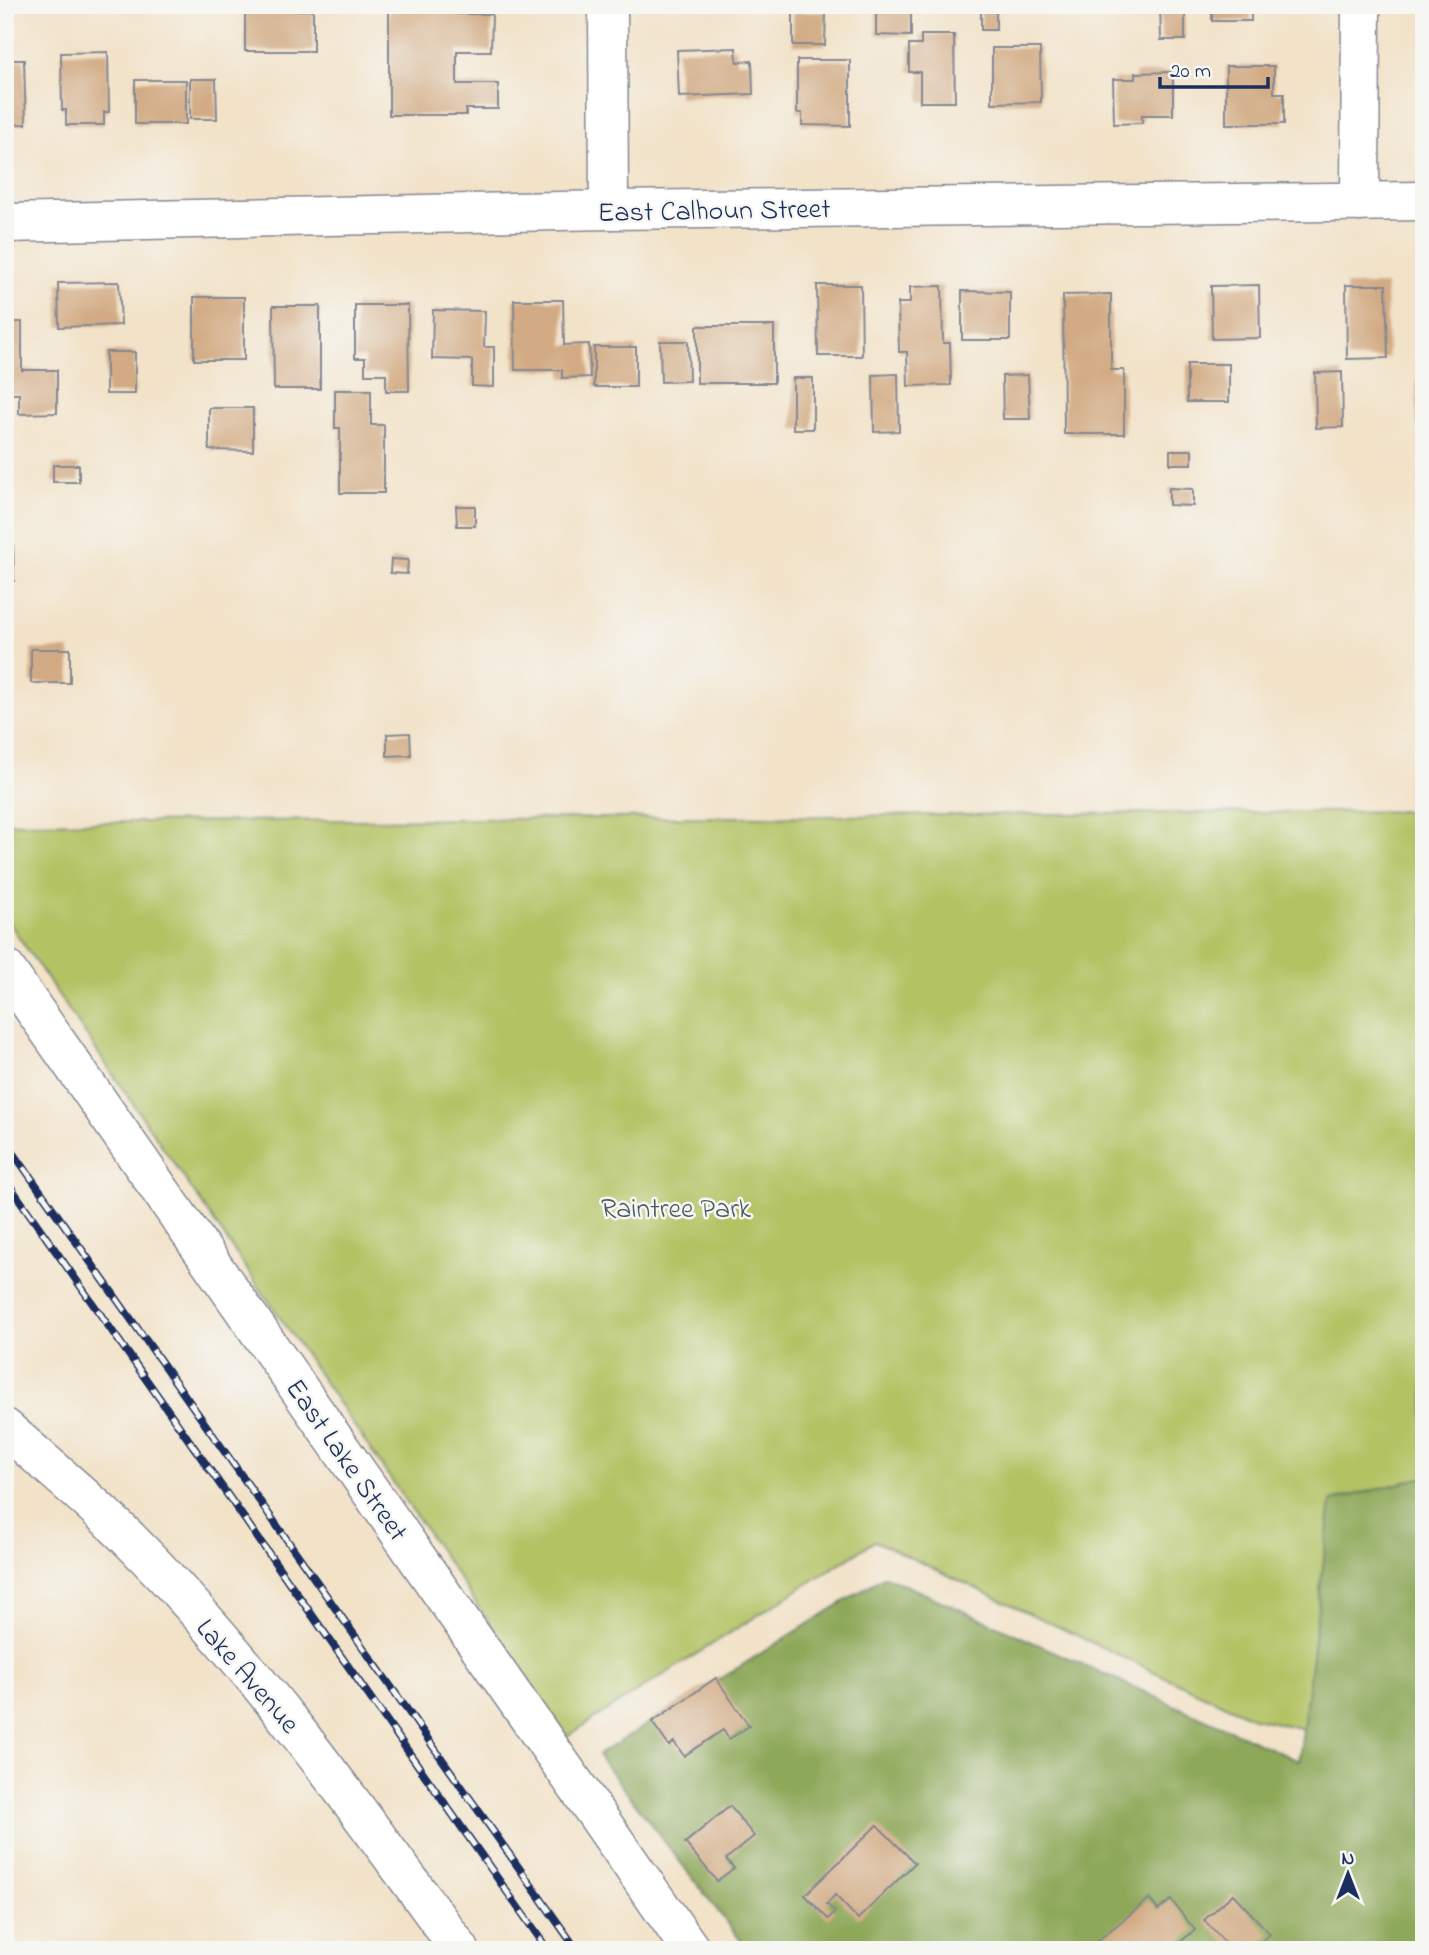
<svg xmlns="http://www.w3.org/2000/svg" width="1429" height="1955" font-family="'Indie Flower',sans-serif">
	<rect width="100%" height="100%" fill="#f6f6f2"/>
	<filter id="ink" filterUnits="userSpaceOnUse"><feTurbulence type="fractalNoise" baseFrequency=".0143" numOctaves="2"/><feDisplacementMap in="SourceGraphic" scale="14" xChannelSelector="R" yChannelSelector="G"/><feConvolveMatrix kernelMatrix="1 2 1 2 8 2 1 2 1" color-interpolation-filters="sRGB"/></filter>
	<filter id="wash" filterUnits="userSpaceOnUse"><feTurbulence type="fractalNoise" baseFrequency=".00686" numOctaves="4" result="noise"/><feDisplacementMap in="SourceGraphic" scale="28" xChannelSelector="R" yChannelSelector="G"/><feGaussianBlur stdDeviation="1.57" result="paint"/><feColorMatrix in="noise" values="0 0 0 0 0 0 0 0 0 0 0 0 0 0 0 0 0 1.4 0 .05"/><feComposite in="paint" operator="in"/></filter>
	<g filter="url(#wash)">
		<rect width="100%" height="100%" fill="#f2e2c8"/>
		<polygon fill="#b3c264" stroke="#677861" stroke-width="2" points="1424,811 1424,1754 1253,1718 875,1541 567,1736 5,917 5,823"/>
		<polygon fill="#8ea85a" stroke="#546c5c" stroke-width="2" points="1424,1477 1424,1950 748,1950 598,1755 885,1576 1299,1761 1331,1501"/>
		<g id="blocks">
			<g fill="#d2ab84">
				<polygon points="245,5 274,5 274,10 313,10 313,51 245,51"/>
				<polygon points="389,5 458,5 458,14 492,14 491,51 457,51 457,84 498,84 498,109 466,109 466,115 389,115"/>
				<polygon points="876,5 911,5 911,36 876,35"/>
				<polygon points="1160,5 1185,5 1185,40 1161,40"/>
				<rect x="1212" y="5" width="39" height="16"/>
				<rect x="981" y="9" width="15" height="21"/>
				<polygon points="793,12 826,12 825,45 793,45"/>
				<polygon points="921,35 954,35 955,102 920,102 920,72 909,72 909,45 921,45"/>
				<polygon points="736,48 737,62 752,61 753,94 679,97 677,50"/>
				<polygon points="992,48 1040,48 1041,102 992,103"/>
				<polygon points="108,52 109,112 104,112 104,125 66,125 66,110 62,110 61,53"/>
				<polygon points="5,60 24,60 26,124 5,125"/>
				<polygon points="797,60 850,60 850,126 802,125 802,113 797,113"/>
				<polygon points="1226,66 1274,66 1274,93 1284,93 1284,124 1226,124"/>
				<polygon points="1173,72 1173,115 1142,115 1142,123 1114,124 1113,79 1135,79 1135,73"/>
				<polygon points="190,79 216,79 217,119 190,119"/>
				<rect x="135" y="80" width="51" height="44"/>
				<polygon points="119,282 121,325 59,327 58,283"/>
				<polygon points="817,285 861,285 862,356 818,356"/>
				<polygon points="1259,285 1260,338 1212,339 1211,286"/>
				<polygon points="1346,285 1386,285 1388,358 1347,359"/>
				<polygon points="942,286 943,343 950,343 951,385 908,386 907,352 899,352 898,303 910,303 910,287"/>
				<polygon points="962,291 1010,292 1010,340 962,340"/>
				<polygon points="1111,294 1111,370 1124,370 1124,434 1064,434 1063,295"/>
				<rect x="194" y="297" width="50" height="63"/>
				<polygon points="514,300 563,300 564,345 589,344 590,377 562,378 562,370 515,370"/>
				<polygon points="355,305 408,305 409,391 386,391 386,374 365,374 365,358 355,358"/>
				<polygon points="273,306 320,306 320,389 274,389"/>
				<polygon points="433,310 485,311 484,347 494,347 494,387 472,386 472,360 432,359"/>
				<polygon points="5,322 22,322 22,370 57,370 57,413 19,414 19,394 5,394"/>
				<rect x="697" y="326" width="77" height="57"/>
				<polygon points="660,341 688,341 689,381 661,382"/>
				<rect x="594" y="347" width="42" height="40"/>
				<rect x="106" y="352" width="29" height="42"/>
				<rect x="1187" y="364" width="42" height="38"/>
				<polygon points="1342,372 1343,427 1316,428 1315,373"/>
				<polygon points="898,374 899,431 874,432 873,375"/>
				<polygon points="1028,375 1030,419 1003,419 1002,376"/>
				<rect x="793" y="378" width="20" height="51"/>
				<polygon points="1416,382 1424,382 1424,426 1417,426"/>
				<polygon points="335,390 371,390 371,425 384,425 384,493 340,493 340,428 335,428"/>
				<polygon points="209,408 253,408 253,451 209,450"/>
				<rect x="1170" y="450" width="22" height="14"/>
				<rect x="53" y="465" width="26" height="17"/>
				<polygon points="1169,488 1193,489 1193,506 1169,505"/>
				<polygon points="456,506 475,506 475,526 457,526"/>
				<polygon points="5,543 13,543 14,581 5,581"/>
				<polygon points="391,559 408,560 407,574 390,573"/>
				<rect x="31" y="649" width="39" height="34"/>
				<polygon points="410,733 411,755 387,756 387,734"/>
				<polygon points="716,1678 749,1726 729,1739 723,1730 684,1756 674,1742 669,1746 652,1722"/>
				<polygon points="730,1806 754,1836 726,1859 734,1868 717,1881 685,1843"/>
				<polygon points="877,1825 915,1863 858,1919 835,1895 827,1904 835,1912 828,1919 805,1895"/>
				<polygon points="1233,1894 1270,1934 1252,1950 1240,1941 1231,1949 1204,1920"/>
				<polygon points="1149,1899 1158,1910 1171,1900 1195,1930 1170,1950 1103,1950 1096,1942"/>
			</g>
		</g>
	</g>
	<g filter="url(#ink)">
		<use href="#blocks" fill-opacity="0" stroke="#868893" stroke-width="2"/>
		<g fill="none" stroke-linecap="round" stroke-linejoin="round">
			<g stroke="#868893" stroke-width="41">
				<g id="street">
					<polyline points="608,5 609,210"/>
					<polyline points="1360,202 1361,5"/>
					<polyline points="5,223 609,210 1424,201"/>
					<polyline points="5,968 691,1950"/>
				</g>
			</g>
			<g stroke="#868893" stroke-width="41">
				<path id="secondary" d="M5,1428c41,36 84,71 123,110 125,125 228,269 332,412"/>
			</g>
			<use href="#street" stroke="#fff" stroke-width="38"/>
			<use href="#secondary" stroke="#fff" stroke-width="38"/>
			<g stroke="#1b2f5e" stroke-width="8">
				<g id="rail">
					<polyline points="5,1141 577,1950"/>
					<polyline points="5,1179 548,1950"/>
				</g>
			</g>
			<use href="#rail" stroke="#f6f6f2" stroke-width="5" stroke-dasharray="16" stroke-linecap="butt"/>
		</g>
	</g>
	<g text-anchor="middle" stroke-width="5" stroke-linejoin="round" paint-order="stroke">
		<g font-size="28" fill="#1b2f5e" stroke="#f6f6f2">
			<text transform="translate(714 209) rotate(-1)" y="10">East Calhoun Street</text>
			<text transform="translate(348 1459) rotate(55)" y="10">East Lake Street</text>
			<text transform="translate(249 1675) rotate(49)" y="10">Lake Avenue</text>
		</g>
		<g font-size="28" fill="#495b60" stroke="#f6f6f2">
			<text x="676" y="1217">Raintree Park</text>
		</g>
	</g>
	<rect width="1429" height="1955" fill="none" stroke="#f6f6f2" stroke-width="28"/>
	<g transform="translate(1348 1874)" stroke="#f6f6f2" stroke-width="5" paint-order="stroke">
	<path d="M0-5L12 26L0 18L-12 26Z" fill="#1b2f5e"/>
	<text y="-10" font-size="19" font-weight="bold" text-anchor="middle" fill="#1b2f5e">N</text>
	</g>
	<path d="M1160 77v10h108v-10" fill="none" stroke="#1b2f5e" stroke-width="3.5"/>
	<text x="1170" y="77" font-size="21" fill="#1b2f5e" stroke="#f6f6f2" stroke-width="5" paint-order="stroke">20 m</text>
</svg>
